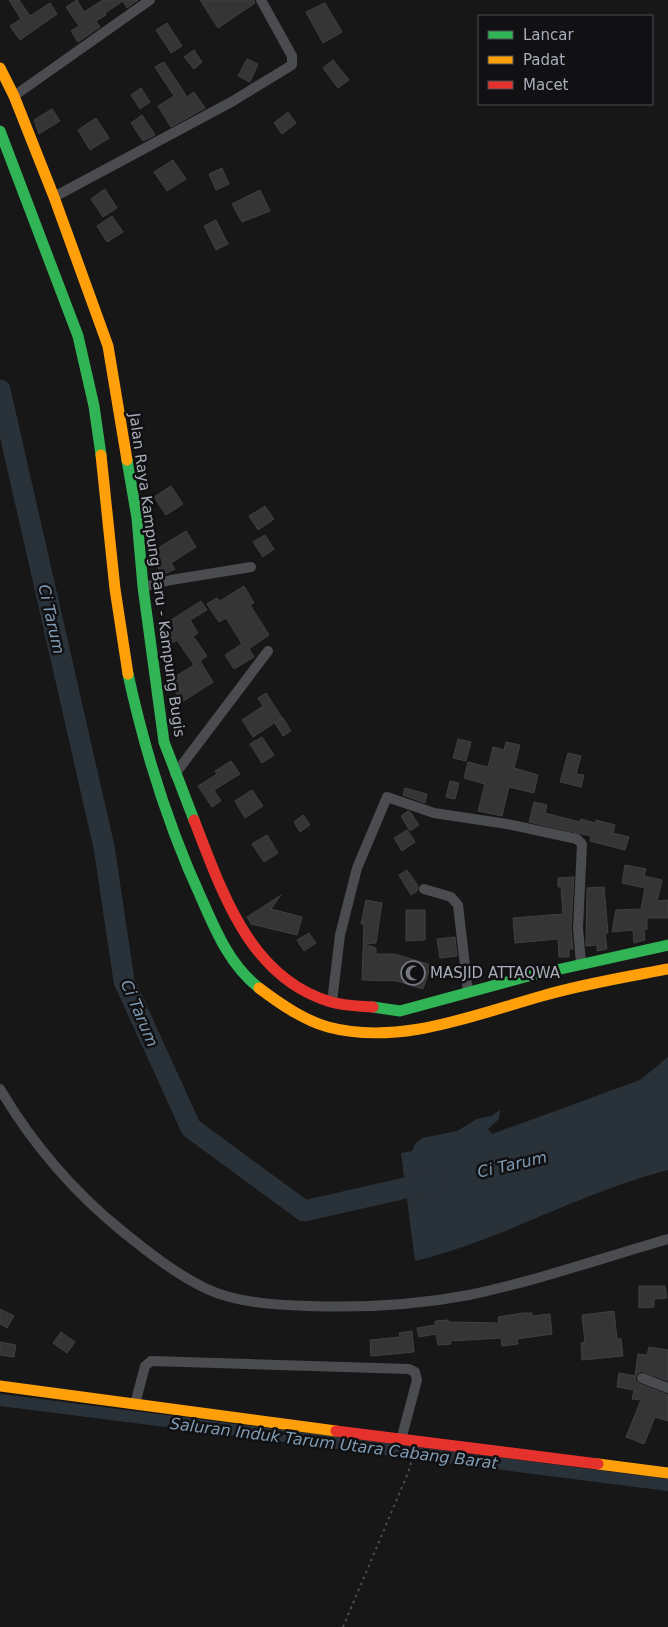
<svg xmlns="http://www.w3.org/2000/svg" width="668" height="1627" font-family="'DejaVu Sans',sans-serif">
	<rect width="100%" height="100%" fill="#171717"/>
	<path fill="#2a3239" d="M668,1057v113c-87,22 -166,70 -253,91l-14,-108 11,-2 3,-7 7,-6 35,-7 20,-12 14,-3 9,-6 -1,9 -11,10 4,5 148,-54z"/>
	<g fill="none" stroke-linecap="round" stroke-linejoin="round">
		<polyline stroke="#2a3239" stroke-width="12" points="0,1400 668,1485"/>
		<polyline stroke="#2a3239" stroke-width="21" points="0,390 104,847 124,981 191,1128 304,1211 432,1182"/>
	</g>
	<g fill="#353536" stroke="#3f4043">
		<polygon points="9,0 19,0 30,16 50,3 57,14 20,40 10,26 21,19"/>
		<polygon points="77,0 84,12 103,0 138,0 127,8 123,1 105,13 106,15 96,21 100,27 78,42 71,31 79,26 66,7"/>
		<polygon points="200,0 254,0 255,3 218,28"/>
		<polygon points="325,3 342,32 323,43 306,12"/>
		<polygon points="167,23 182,46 171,53 156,30"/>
		<polygon points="194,50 202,62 194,69 184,57"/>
		<polygon points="247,59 258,64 250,82 238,76"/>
		<polygon points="333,60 349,80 338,88 323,68"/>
		<polygon points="164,62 187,97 194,92 205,108 171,127 158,106 174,96 155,67"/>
		<polygon points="141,88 150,102 140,109 131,95"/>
		<polygon points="52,109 60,121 39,134 34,120"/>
		<polygon points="288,112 296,123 282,134 274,123"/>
		<polygon points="142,115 155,135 143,141 131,123"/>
		<polygon points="96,118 109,138 90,150 78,130"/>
		<polygon points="173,160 186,179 167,191 154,172"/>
		<polygon points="222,168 229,184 216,190 209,174"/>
		<polygon points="105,189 117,208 103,217 91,199"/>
		<polygon points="260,190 270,211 242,222 232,204"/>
		<polygon points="112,216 123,232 107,242 97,226"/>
		<polygon points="216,220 228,244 216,250 204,226"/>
		<polygon points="171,486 183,504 166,515 154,497"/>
		<polygon points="265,506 274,519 258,530 249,516"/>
		<polygon points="186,531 196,547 171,563 175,569 162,575 150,553"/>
		<polygon points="265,535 274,549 263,557 253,542"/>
		<polygon points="244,586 254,603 250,605 269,635 249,649 254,657 234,669 225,655 242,644 226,618 219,622 207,604 217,598 220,601"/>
		<polygon points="201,601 207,610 190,620 198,633 193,636 207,656 200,661 213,682 182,702 168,681 194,665 177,640 167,646 159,635 174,625 171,620"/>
		<polygon points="266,693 282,718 253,737 242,720 263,706 258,698"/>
		<polygon points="283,718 291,731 283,736 275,723"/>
		<polygon points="262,737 274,755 262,763 250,744"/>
		<polygon points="458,739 471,742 466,761 453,758"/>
		<polygon points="506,742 520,745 514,768 538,775 534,793 509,787 502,816 478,811 485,784 464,778 468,762 488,767 493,747 504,750"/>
		<polygon points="568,753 581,756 576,774 584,775 581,787 560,782"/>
		<polygon points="231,761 240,774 214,790 221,801 212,807 198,786 217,774 215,771"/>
		<polygon points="450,781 459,783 455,799 446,797"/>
		<polygon points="405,788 427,794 425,803 403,795"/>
		<polygon points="252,790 263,806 245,818 235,801"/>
		<polygon points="534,802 547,805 545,813 580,822 581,819 595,823 596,820 615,825 613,833 629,837 625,850 590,841 591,836 529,822"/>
		<polygon points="408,811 411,813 419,825 410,831 401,816"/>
		<polygon points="303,815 310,825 300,832 294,822"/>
		<polygon points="407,830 415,842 402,851 394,838"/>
		<polygon points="267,835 278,853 264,862 252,844"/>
		<polygon points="625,865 646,869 644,876 662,880 657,901 668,900 668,918 647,918 647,929 644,929 645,940 634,943 633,930 612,932 616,910 641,909 645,888 622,883"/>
		<polygon points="407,870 418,886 417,891 411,895 399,875"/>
		<polygon points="574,877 571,928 573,949 569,949 569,957 559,957 558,939 515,943 513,918 563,914 561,887 558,887 558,878"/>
		<polygon points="604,887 608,933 605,933 607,949 597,951 597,945 586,946 587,888"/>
		<polygon points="281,895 271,909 302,917 297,935 251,924 247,917"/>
		<polygon points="366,900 382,903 376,943 364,944 376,948 376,954 395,954 431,965 423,989 397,981 362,980 364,924 361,924"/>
		<polygon points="406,910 425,910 425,940 406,941"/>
		<polygon points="309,933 316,943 304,951 297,940"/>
		<polygon points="455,937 457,956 440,958 437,939"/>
		<polygon points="639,1286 665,1286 667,1298 654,1299 654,1307 639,1308"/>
		<polygon points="0,1309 14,1316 7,1328 0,1324"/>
		<polygon points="614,1311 617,1339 621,1339 623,1356 582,1360 581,1343 585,1342 582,1315"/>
		<polygon points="523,1313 532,1313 532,1316 550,1314 552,1334 517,1339 518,1344 502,1346 501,1338 450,1341 451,1344 438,1345 436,1334 419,1337 417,1328 435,1325 435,1321 448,1320 448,1322 499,1323 498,1317"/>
		<polygon points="412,1331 414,1352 371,1356 370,1340 400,1337 399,1333"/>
		<polygon points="61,1332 75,1342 67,1353 53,1343"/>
		<polygon points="0,1342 16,1345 14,1357 0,1355"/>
		<polygon points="649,1347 668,1350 668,1381 641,1371 636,1375 635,1380 640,1384 668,1395 668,1421 655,1417 644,1444 626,1437 641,1400 632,1399 634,1390 617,1387 619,1373 635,1376 638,1354 647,1355"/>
	</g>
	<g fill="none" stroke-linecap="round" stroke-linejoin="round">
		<polyline stroke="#4d4e52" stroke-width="2" stroke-dasharray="2.5 4" stroke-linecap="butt" points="343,1627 408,1473 413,1456"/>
		<g stroke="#4b4c50" stroke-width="10">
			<polyline points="14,96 150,0"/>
			<polyline points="54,197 233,101 292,65 292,56 261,0"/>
			<polyline points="143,587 171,580 251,567"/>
			<polyline points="175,774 268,651"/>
			<polyline points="424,889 451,897 458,905 468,992"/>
			<polyline points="332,1002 340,935 357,868 387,797 434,813 507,824 577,839 582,844 578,928 581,963"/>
			<path d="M0,1089c32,54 74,103 122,142 26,21 55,44 85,58 30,14 70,16 102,17 54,2 107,-1 160,-11 67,-14 133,-37 199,-56"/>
			<polyline points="642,1378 668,1388"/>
			<polyline points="135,1404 145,1366 151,1361 409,1369 415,1372 417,1380 401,1440"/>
		</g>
		<g stroke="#30b455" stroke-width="11">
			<polyline points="0,131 78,336 94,406 101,455"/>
			<polyline points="127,460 137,518 143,587 164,742 194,820"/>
			<path d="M128,674c17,78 41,155 75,228 14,32 28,64 56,86"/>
			<polyline points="373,1007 400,1011 525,977 668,945"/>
		</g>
		<g stroke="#ff9f0a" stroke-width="11">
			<polyline points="0,68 14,96 54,197 108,346 127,460"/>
			<polyline points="101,455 115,589 128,674"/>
			<path d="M259,988c20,15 44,32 69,39 71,19 146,-12 214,-31 41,-12 84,-19 126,-27"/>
			<polyline points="0,1386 336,1431"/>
			<polyline points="598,1464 668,1473"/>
		</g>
		<g stroke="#e5322d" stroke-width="11">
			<path d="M194,820c28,71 55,158 137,182 13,4 29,4 42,5"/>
			<polyline points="336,1431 598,1464"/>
		</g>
	</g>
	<defs>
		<g id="mosque-ring" transform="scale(1.25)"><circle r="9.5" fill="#111113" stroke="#757880" stroke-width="1.5"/><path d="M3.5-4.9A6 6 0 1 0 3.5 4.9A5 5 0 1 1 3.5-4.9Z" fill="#757880"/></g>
	</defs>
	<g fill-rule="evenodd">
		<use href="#mosque-ring" x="413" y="973"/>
	</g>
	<g text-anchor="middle" stroke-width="5" stroke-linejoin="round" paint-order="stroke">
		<g font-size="15" fill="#a8adb8" stroke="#111113">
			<text transform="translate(157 575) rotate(82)" y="5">Jalan Raya Kampung Baru - Kampung Bugis</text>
		</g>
		<g font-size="15" fill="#a8adb8" stroke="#111113" text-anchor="start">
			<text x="430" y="978">MASJID ATTAQWA</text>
		</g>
		<g font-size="16" font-style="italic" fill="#7f9bb3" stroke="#111113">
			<text transform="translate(52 619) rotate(77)" y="6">Ci Tarum</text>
			<text transform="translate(140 1013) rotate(67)" y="6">Ci Tarum</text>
			<text transform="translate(512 1164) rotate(-13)" y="6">Ci Tarum</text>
			<text transform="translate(334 1443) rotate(7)" y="6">Saluran Induk Tarum Utara Cabang Barat</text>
		</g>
	</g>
	<rect x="478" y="15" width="175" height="90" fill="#111113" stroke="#4d4f55"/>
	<rect x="488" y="31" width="25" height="8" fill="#30b455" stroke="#4d4f55"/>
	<text x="523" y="40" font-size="15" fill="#a8adb8">Lancar</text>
	<rect x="488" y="56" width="25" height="8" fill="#ff9f0a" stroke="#4d4f55"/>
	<text x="523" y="65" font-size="15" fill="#a8adb8">Padat</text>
	<rect x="488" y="81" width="25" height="8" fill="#e5322d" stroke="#4d4f55"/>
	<text x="523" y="90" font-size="15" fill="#a8adb8">Macet</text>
</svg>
